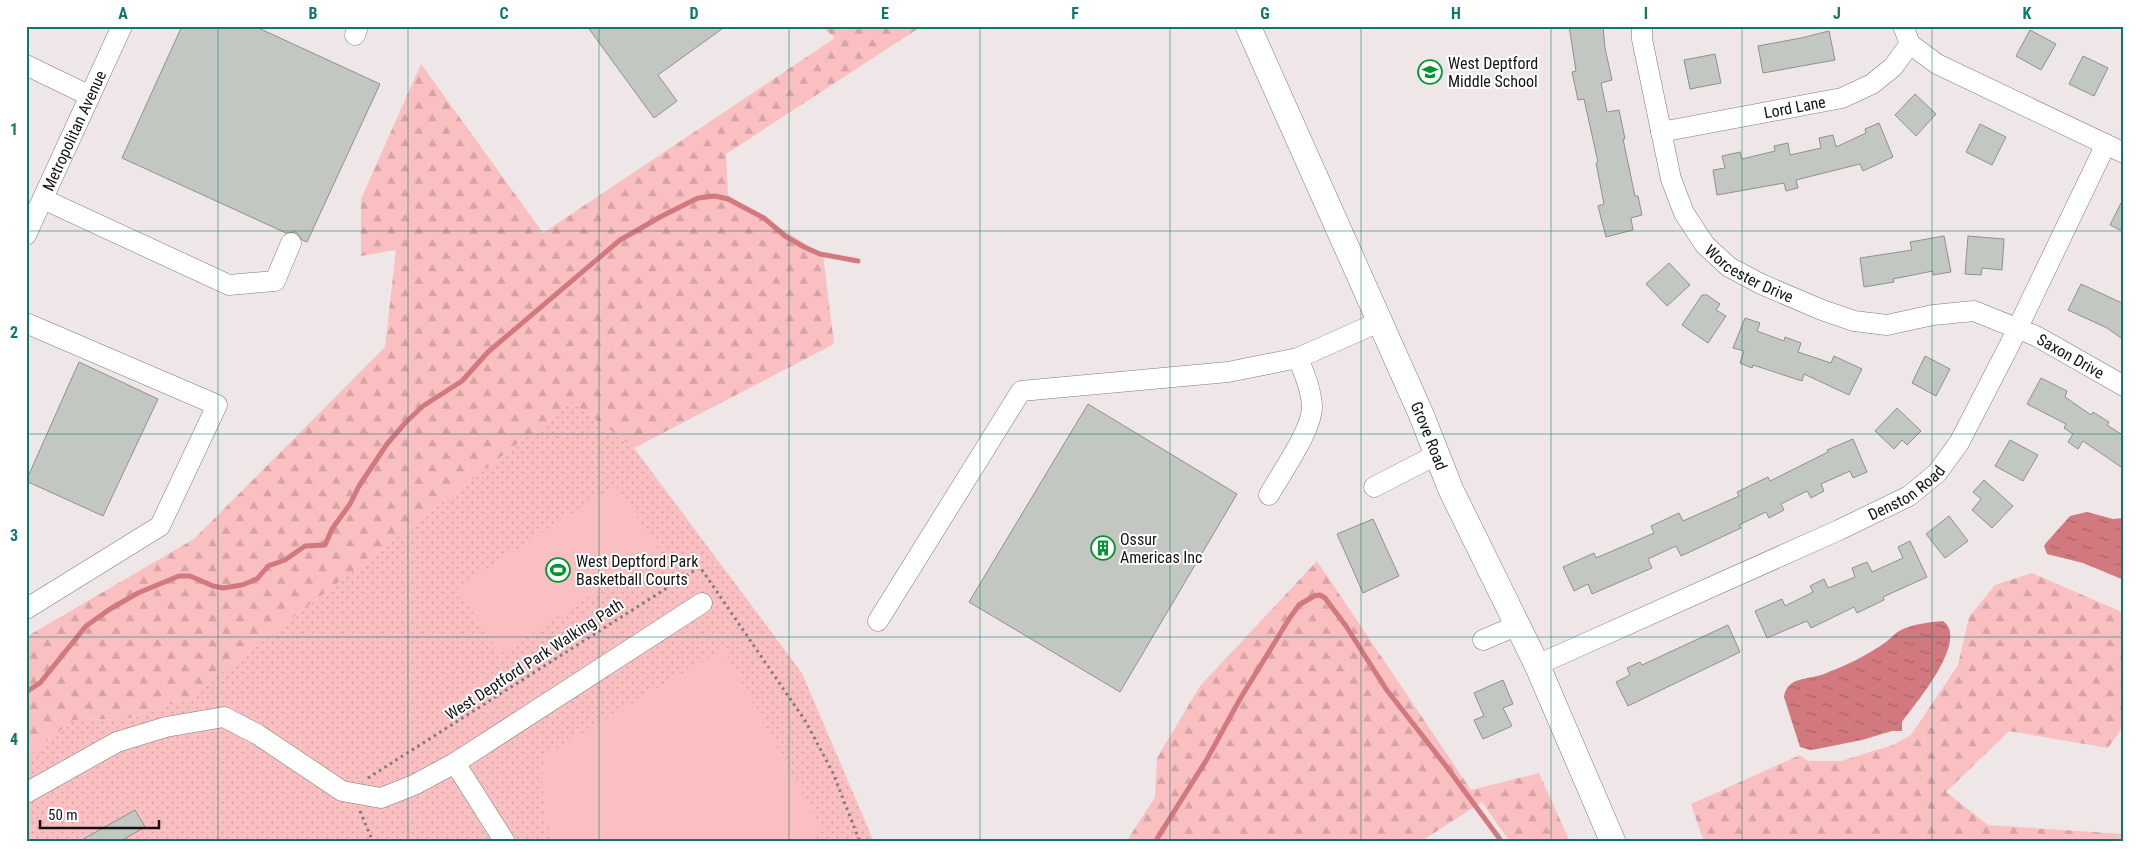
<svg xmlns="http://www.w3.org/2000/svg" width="2150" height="868" font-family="'Roboto Condensed',sans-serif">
	<defs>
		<pattern id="forest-firs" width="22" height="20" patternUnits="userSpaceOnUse" patternTransform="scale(1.25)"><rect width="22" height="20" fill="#fabfc1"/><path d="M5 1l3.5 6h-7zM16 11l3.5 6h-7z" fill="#d5a3a5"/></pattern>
		<pattern id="park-dots" width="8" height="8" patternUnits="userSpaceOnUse" patternTransform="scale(1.25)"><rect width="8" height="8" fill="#fabfc1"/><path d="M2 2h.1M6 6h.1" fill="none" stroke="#d5a3a5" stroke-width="1.8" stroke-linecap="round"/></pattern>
		<pattern id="water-ripples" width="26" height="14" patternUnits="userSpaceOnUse" patternTransform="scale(1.25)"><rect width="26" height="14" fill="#d1797e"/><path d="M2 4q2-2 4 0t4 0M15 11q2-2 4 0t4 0" fill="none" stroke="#a86266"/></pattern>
	</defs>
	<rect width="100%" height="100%" fill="#efe7e7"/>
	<g fill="url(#forest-firs)">
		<polygon points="821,26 922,26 726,154 728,195 823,255 834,344 634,448 572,402 189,698 127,719 73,720 26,759 26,637 194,539 385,347 396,250 361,256 361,199 421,64 543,233 835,38"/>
		<polygon points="1317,561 1471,790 1539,773 1570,842 1510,842 1482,802 1420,842 1126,842 1155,797 1157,758 1200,686"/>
		<polygon points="2032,573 2124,613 2124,725 2108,748 2009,731 1946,792 1988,825 2124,834 2124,842 1704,842 1691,804 1800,755 1808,761 1841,761 1893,745 1911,735 1958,665 1969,617 1995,585"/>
	</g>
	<polygon fill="url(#park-dots)" points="572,402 634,448 802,673 874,842 26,842 26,759 73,720 127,719 189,698"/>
	<g fill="#fabfc1">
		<polygon points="616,485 659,551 500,654 457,588"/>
		<path d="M723,649l97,177 -6,16h-260c-12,-29 -14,-56 -10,-86z"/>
	</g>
	<g fill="url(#water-ripples)">
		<polygon points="2087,512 2113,519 2124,518 2124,580 2083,563 2047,554 2044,546 2046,543 2070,516"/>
		<path d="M1943,621c27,19 -28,83 -41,101v9h-10l-30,9 -45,9 -7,1 -10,-3 -16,-50c3,-21 25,-17 40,-23 21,-8 44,-19 62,-32 5,-4 9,-9 15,-12 12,-6 29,-8 42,-9z"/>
	</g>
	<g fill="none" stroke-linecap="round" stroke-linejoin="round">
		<g stroke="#d1797e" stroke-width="5">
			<polyline points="26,692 40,683 86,626 110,609 138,593 179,576 190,576 213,586 223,588 242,585 257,579 268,566 285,560 305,546 325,545 332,529 350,504 359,486 387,444 406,422 423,406 462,381 488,352 620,240 662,216 698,198 715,196 728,199 764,218 785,236 804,247 820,254 858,261"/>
			<polyline points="1155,842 1207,759 1240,699 1289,619 1299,605 1314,596 1320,595 1325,598 1346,626 1386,689 1446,766 1502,842"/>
		</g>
	</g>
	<g fill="#c2c7c2" stroke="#8d928d">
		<polygon points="182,26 254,26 380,84 307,242 302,240 296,232 286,233 122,158"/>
		<polygon points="587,26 726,26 658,75 677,101 654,118"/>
		<polygon points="1569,26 1603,26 1605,48 1612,80 1601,83 1607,112 1619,110 1625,139 1623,139 1635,196 1638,196 1642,215 1631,218 1633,230 1606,237 1598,206 1604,204 1596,163 1598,162 1584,99 1578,100 1572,72 1576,71"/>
		<polygon points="2030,30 2056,44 2041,70 2016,56"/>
		<polygon points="1829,31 1835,60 1763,73 1758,46 1801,38"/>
		<polygon points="1715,54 1721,83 1690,89 1684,60"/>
		<polygon points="2083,56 2108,68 2094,96 2069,84"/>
		<polygon points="1915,94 1936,114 1916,136 1895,115"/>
		<polygon points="1879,123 1893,157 1863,171 1860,164 1796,180 1798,188 1786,191 1784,183 1717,195 1713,170 1725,168 1722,156 1740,152 1742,159 1775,151 1774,146 1788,143 1790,155 1821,148 1819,138 1833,135 1836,147 1866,133 1865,129"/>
		<polygon points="1980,124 2006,137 1992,165 1966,152"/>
		<polygon points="2124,197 2124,232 2110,225"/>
		<polygon points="1944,236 1951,272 1933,275 1933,271 1893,279 1894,282 1864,287 1860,258 1912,250 1910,242"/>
		<polygon points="1968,236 2004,239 2002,270 1982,268 1981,275 1965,274"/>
		<polygon points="1669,263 1690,285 1667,306 1646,284"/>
		<polygon points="2081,284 2124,304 2124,340 2107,328 2068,310"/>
		<polygon points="1702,295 1707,295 1720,304 1716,310 1726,316 1708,343 1682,325"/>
		<polygon points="1745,318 1760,323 1757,331 1784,341 1785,337 1801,343 1798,352 1831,363 1834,356 1862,369 1849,395 1804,374 1802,381 1753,365 1752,368 1740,363 1744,351 1733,348"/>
		<polygon points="1925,356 1950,369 1936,396 1912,383"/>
		<polygon points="79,362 158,399 103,516 26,481"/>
		<polygon points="2041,378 2067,391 2065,397 2091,415 2093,412 2109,422 2107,425 2124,436 2124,469 2083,441 2078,449 2068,442 2073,434 2064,428 2066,424 2027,404"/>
		<polygon points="1088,404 1237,494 1120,692 969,602"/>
		<polygon points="1897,408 1921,431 1907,445 1902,440 1894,449 1875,431"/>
		<polygon points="1853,439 1867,472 1853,478 1850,471 1821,484 1824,491 1811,498 1807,491 1781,504 1784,510 1769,518 1766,512 1739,525 1741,528 1681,556 1676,546 1648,559 1652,568 1592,594 1588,584 1574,591 1563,567 1594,553 1596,558 1654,533 1651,526 1679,513 1683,521 1739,496 1737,492 1768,477 1770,481 1828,452 1827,450"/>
		<polygon points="2010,440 2038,455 2023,481 1995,466"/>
		<polygon points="1984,480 2013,506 1992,528 1972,510 1981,499 1973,492"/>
		<polygon points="1949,516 1968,541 1945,558 1926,534"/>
		<polygon points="1373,519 1399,576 1363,593 1337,534"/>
		<polygon points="1910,541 1927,577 1883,597 1884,600 1857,613 1854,607 1811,628 1807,621 1767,638 1755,611 1782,599 1785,606 1813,592 1810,586 1824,579 1828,588 1855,577 1852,568 1867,562 1872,572 1903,558 1898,547"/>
		<polygon points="1728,625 1740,652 1628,706 1616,682 1630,675 1627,668 1640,662 1642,665"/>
		<polygon points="1503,680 1513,704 1503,708 1512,726 1483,739 1474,720 1484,716 1474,693"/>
		<polygon points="135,810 145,827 119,842 78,842"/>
	</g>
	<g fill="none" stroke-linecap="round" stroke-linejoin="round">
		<g stroke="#817a7a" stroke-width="21">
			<g id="minor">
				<path id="s1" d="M1642,26v13l29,140 13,34 21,32 24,22 32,17 61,26 32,11 33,4 46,-10 41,-4 62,25 88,50"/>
				<polyline points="1903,26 1910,44 1937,64 2124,153"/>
				<polyline points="355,35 358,26"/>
				<polyline points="26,65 90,96"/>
				<path id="s2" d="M1661,132l181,-34 30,-14 21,-17 17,-23"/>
				<polyline points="43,199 229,285 275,281 291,243"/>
				<path id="s3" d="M26,235l96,-209"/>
				<polyline points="26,323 217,405 160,526 26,609"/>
				<polyline points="1374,487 1436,455"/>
				<path d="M1269,495c12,-22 44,-66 43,-89 -1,-17 -8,-33 -14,-48"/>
				<polyline points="878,621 1021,391 1228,372 1298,358 1379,322"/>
				<polyline points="1483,640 1518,625"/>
				<path id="s4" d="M1537,665l302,-135 70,-34 28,-23 22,-30 50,-97 97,-202"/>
				<polyline points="455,763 702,603"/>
				<polyline points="26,793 117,742 166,727 224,717 257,734 342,791 381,798 414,785 455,763 505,842"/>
			</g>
		</g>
		<g stroke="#817a7a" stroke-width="26">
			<g id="major">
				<path id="s5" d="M1248,26l173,388 30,76 86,175 76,177"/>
			</g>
		</g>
		<g stroke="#807b7b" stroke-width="3" stroke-dasharray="2.5 4" stroke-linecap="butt">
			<polyline points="368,778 700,567 806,722 833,773 860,842"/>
			<polyline points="360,811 373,842"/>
		</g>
		<use href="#minor" stroke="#fff" stroke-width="20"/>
		<use href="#major" stroke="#fff" stroke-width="25"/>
	</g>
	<path fill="none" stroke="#0f766e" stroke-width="1" stroke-opacity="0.55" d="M218,26v816M408,26v816M599,26v816M789,26v816M980,26v816M1170,26v816M1361,26v816M1551,26v816M1742,26v816M1932,26v816M26,231h2098M26,434h2098M26,637h2098"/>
	<defs>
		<g id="school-ring" transform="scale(1.25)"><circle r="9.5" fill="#fff" stroke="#01962d" stroke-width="1.5"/><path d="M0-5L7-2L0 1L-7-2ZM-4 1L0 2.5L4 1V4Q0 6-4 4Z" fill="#01962d"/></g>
		<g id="building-ring" transform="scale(1.25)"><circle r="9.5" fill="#fff" stroke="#01962d" stroke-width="1.5"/><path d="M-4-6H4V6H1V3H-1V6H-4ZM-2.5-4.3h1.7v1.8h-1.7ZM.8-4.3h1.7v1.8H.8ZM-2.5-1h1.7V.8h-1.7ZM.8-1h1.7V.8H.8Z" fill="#01962d"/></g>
		<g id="stadium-ring" transform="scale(1.25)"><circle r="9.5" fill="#fff" stroke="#01962d" stroke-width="1.5"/><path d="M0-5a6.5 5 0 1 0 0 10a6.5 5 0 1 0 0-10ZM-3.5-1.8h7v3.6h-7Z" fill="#01962d"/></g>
	</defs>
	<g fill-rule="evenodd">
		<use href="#school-ring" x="1430" y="72"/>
		<use href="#building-ring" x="1103" y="548"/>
		<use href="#stadium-ring" x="558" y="570"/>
	</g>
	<g text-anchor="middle" stroke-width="4" stroke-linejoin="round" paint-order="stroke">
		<g font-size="16" fill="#141212" stroke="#fff" text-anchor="start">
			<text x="1448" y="69">West Deptford<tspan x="1448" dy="18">Middle School</tspan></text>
			<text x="1120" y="545">Ossur<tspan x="1120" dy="18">Americas Inc</tspan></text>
			<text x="576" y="567">West Deptford Park<tspan x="576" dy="18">Basketball Courts</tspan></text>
		</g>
		<g font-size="16" fill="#141212" stroke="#fff">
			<text dy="6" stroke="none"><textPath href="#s2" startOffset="136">Lord Lane</textPath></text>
			<text dy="6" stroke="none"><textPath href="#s3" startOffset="115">Metropolitan Avenue</textPath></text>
			<text dy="6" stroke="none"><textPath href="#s1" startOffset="284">Worcester Drive</textPath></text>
			<text dy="6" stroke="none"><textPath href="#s1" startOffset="628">Saxon Drive</textPath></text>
			<text dy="6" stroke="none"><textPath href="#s5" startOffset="448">Grove Road</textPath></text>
			<text dy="6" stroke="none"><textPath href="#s4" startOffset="408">Denston Road</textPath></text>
			<text transform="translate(534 659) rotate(-33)" y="6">West Deptford Park Walking Path</text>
		</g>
	</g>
	<rect width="2150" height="868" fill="none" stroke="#ffffff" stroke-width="55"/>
	<path d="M40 820v8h119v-8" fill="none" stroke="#141212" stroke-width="2.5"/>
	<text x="48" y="820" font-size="15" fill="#141212" stroke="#ffffff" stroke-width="4" paint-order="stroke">50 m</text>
	<rect x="28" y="28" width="2094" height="812" fill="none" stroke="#0f766e" stroke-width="2"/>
	<g font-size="16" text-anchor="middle" font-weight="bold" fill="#0f766e">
		<text x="123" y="19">A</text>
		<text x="313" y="19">B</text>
		<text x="504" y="19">C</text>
		<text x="694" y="19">D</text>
		<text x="885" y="19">E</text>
		<text x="1075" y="19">F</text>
		<text x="1265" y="19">G</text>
		<text x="1456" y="19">H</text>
		<text x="1646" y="19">I</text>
		<text x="1837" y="19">J</text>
		<text x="2027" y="19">K</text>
		<text x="14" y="135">1</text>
		<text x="14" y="338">2</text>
		<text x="14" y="541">3</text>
		<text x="14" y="745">4</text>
	</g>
</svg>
